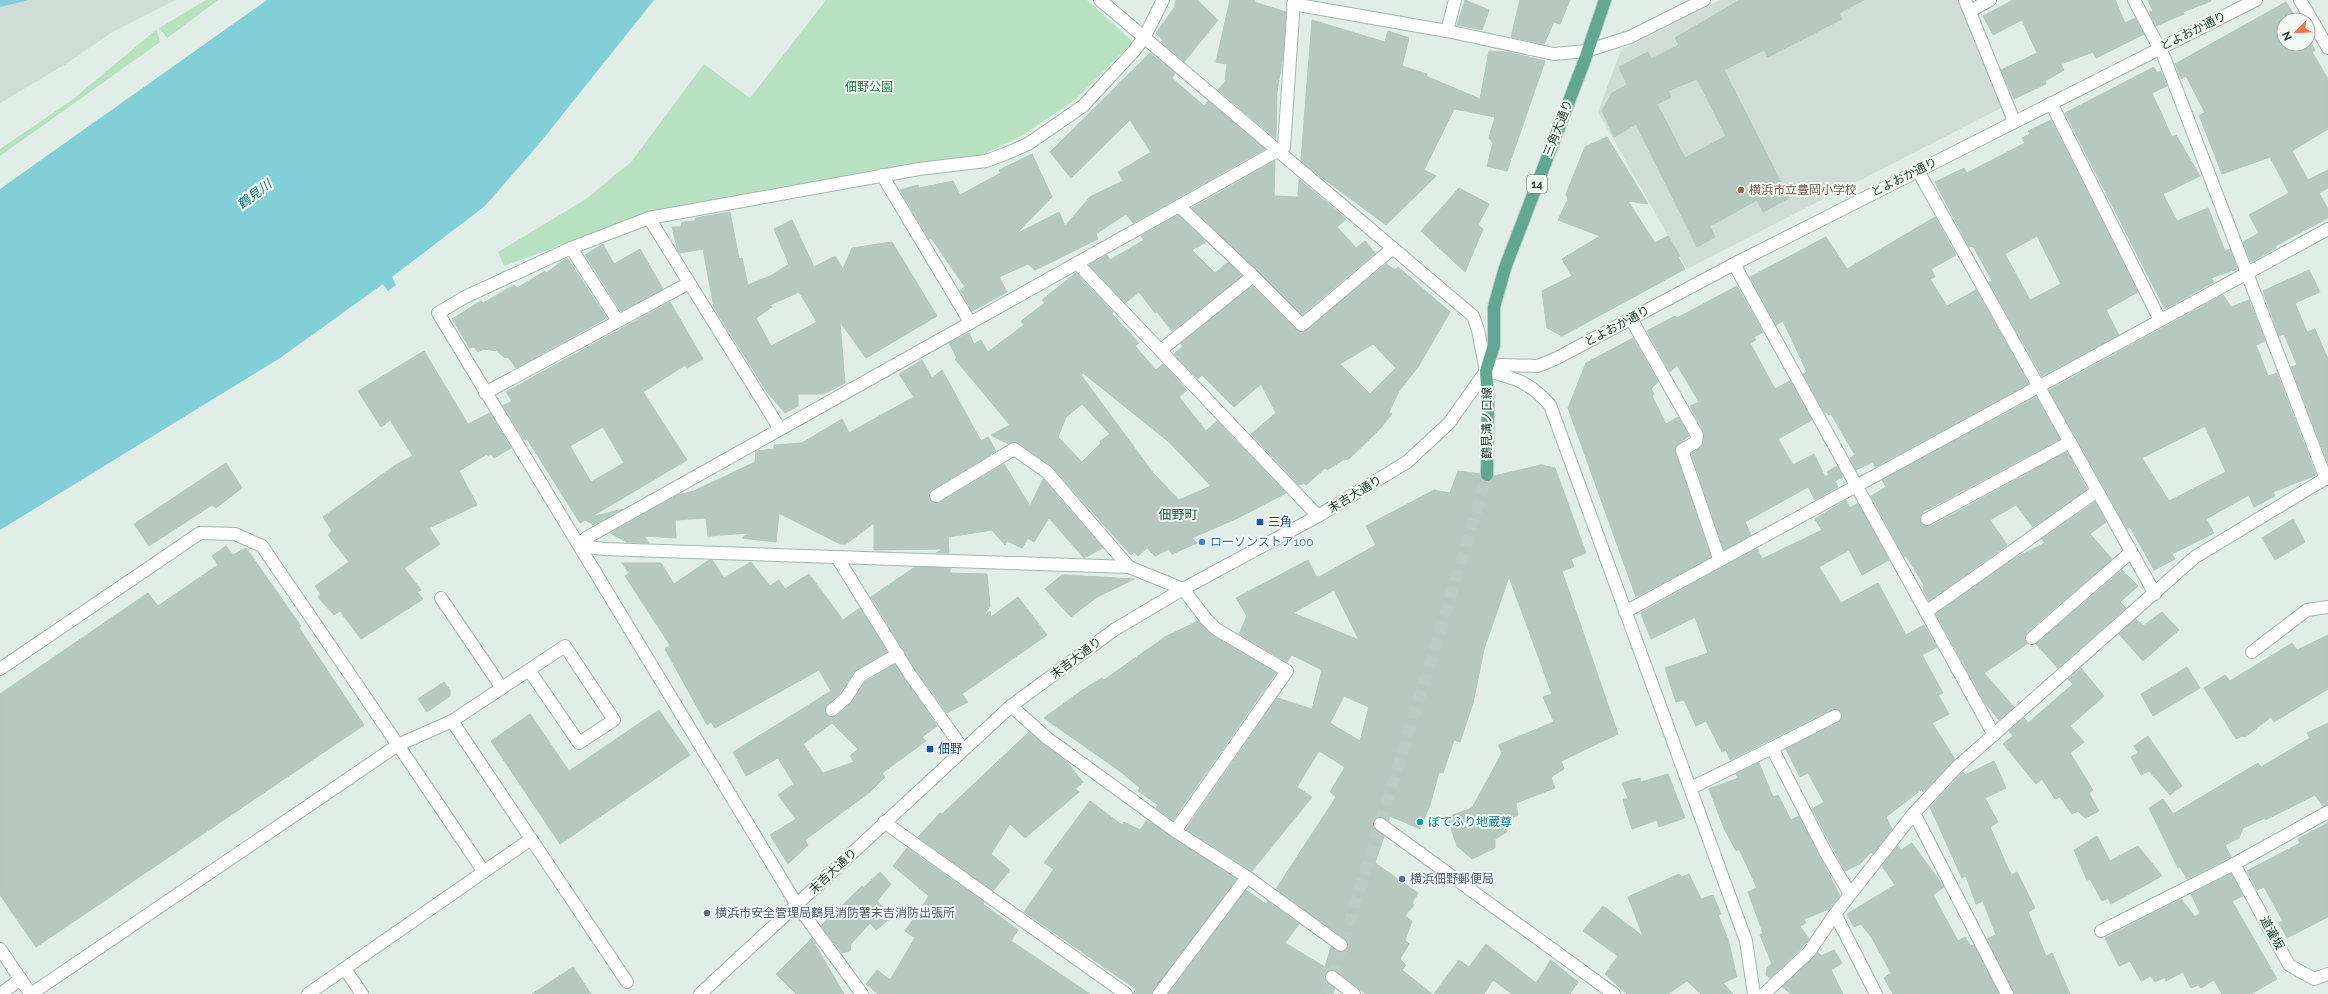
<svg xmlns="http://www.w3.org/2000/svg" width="2328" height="994" font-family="Raleway,'Noto Sans JP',sans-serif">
	<rect width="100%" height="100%" fill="#e1ede7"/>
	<g fill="#cfddd6">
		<polygon points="0,0 175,0 111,33 66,64 0,103"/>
		<polygon points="1720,0 1960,0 2003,107 1687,269 1598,112 1621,50"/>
	</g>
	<g fill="#b7e1c1">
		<polygon points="206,0 218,0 167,38 163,32 161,32 159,28"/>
		<polygon points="826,0 1087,0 1133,42 1076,99 1023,135 980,156 648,213 504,266 498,252 586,199 632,161 704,64 750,98"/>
		<polygon points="157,29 160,42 0,156 0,149 72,100"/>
	</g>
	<g fill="#83cfd8">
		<polygon points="0,0 29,0 0,7"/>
		<polygon points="267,0 654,0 539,144 485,206 392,277 396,285 388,291 383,284 280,358 0,530 0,189"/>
	</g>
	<g fill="#b6c8c0" stroke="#b3c8be" fill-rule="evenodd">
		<polygon points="1176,0 1197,0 1218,20 1184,62 1161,42 1163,40 1156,33 1174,8"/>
		<polygon points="1230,0 1255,0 1254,2 1286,12 1283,56 1277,92 1276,139 1218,90 1225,82 1227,64 1216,62"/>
		<polygon points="1465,0 1489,10 1482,30 1457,25"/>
		<polygon points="1520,0 1570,0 1560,24 1554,22 1544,44 1511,37"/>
		<path d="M1740,0h124l-25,13 3,6 -74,38 -4,-7 -40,20 65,128 -26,14 -6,-12 -47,26 5,11 -18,10 -61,-123 -22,13 -12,-26 10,-18 15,-8 -8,-18 29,-15 3,7 28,-14 -4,-7zM1697,79l29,57 -41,22 -28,-54 14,-7 -3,-6z"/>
		<polygon points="2013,0 2115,0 2125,23 2135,18 2144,34 2096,58 2093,52 2061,64 2064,70 2045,81 2046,84 2014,99 2001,70 2037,53 2022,20 1993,35 1983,16"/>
		<polygon points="2148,0 2211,0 2211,1 2183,12 2184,14 2156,26 2149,12 2153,11"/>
		<polygon points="2286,2 2297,20 2284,20 2284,44 2308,44 2308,39 2315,50 2312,52 2328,79 2328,129 2292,151 2308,180 2328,170 2328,188 2319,193 2328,209 2328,218 2275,246 2276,248 2251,262 2243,242 2259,233 2249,215 2289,193 2270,157 2222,174 2199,115 2205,113 2186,76 2181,79 2175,64"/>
		<polygon points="1312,20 1385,42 1388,31 1409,38 1402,66 1427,74 1426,76 1480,99 1489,51 1508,52 1545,61 1507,171 1487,166 1493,143 1489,138 1495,117 1454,109 1424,170 1436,176 1386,225 1312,170 1301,160"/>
		<polygon points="1150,53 1175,73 1172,78 1204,106 1208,101 1265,149 1133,223 1126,214 1096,234 1098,239 1035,270 1028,264 999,277 1007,292 972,311 960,290 965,287 931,238 929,239 900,190 918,185 919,188 953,181 960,195 1001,173 999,170 1032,154 1052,197 1016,234 1059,212 1065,226 1090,197 1123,181 1118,172 1151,152 1130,120 1071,178 1050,152"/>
		<polygon points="2154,67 2157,73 2161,71 2167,86 2152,93 2172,137 2176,135 2200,176 2163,194 2177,221 2208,208 2225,251 2230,249 2237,269 2211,278 2214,282 2165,309 2065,113"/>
		<path d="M2051,120l87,172 -32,18 13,25 -77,41 -53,-93 3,-2 -19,-35 -4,1 -34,-65 29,-14 3,5 58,-30 -3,-5 8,-4 -2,-3zM2037,236l24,48 -31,16 -25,-46z"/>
		<polygon points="1607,137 1648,204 1628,201 1655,243 1668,236 1680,256 1678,257 1685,269 1562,336 1547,328 1542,291 1572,276 1562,259 1600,236 1558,220 1568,199 1566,194 1585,147"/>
		<polygon points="1275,161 1274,196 1298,197 1299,179 1346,219 1337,227 1356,248 1365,241 1375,253 1302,315 1192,208"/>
		<polygon points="1459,188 1489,204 1478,225 1483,229 1465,272 1421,231"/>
		<path d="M730,212l9,47 3,-1 6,27 24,-10 17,-11 -15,-35 18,-9 22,47 21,-11 8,13 9,-21 40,-6 45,74 -71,42 -26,-36 5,61 -22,11h-25v12l-13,7 -18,-21 -53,-84 -11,-59 -23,4 -2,-2 -6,-24h9l1,-5 12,-1 2,-3zM799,292l18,30 -46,24 -15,-28 16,-11 -2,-2z"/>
		<polygon points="1178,215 1206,242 1192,250 1215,273 1228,262 1242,276 1172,331 1157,312 1155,313 1139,292 1125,303 1089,265 1107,255 1110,260 1144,240 1141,236"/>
		<polygon points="1935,217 1956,255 1931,269 1935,277 1930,279 1947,306 1976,290 2029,384 1875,467 1873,462 1856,470 1850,458 1855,455 1831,414 1829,415 1827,412 1825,413 1803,374 1807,372 1783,321 1776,325 1750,277 1826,237 1847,269"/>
		<polygon points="603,244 614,264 640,249 663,289 621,311 585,255"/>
		<polygon points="567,258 607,318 516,368 508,357 505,358 497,351 483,349 478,352 474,347 470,348 452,319 481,301 483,303 514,285 517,288 545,271 546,273"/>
		<path d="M1386,264l9,6 3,-3 52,45 -32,55 -19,24 -10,21 3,2 -12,15 -31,30 -6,1 -16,10 -2,-2 -19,17 -2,-2 -5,2 -48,-51 25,-21 -15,-29 -27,23 -32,-32 -4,4 -24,-25 9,-8 -2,-3 71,-57 45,44 6,2zM1373,344l23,24 -26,26 -30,-30z"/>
		<polygon points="2309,270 2320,292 2295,303 2307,332 2315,329 2328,359 2328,463 2291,367 2297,365 2284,334 2279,336 2263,291"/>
		<path d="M1076,273l37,39 -1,2 27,29 -4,3 21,24 7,-6 24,26 -8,7 27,34 11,-10 69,72 -48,25 -46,20 5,5 -25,11 -3,-5 -14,7 -8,-8 -9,8 -4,-4 -3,3 -80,-89 -33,-23 -4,-1 -6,2 -17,-9 19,-10 -55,-66 2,-1 -8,-15 20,-10 5,11 7,-4 7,12 36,-27 -3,-4 24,-18 -3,-3zM1083,373l86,69 42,44 -32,14 -26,-27 -72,-98zM1082,404l28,30 -10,7 1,2 -19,19 -24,-25 8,-20z"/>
		<polygon points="1737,286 1763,332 1754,337 1756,340 1750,343 1775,389 1790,381 1812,420 1778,439 1793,465 1814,454 1825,477 1829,474 1827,472 1837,466 1843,477 1835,481 1838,487 1815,500 1808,487 1745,522 1751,535 1724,550 1691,453 1700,448 1703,443 1704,432 1690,406 1699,402 1677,365 1670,372 1647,331 1675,316 1677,318"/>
		<path d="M2223,295l8,12 18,-7 16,41 -9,4 12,31 9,-3 39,102 -43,17 2,4 -21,11 -5,-12 -43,24 8,14 -42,21 3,5 -21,11 -24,-43 -3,2 -1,-2 -77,-137zM2205,426l21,46 -57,29 -27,-43z"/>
		<path d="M670,302l33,57 -16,9 -2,-3 -42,27 44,68 -96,57 32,-8 -29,16 -9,-5 -5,3 -53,-84 -3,1 -21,-34 9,-5 -6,-9zM603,427l21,36 -33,19 -21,-36z"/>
		<polygon points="1633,338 1658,382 1651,389 1654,394 1652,396 1666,424 1678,417 1689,436 1676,446 1675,452 1711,557 1636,597 1568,408 1586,363"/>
		<polygon points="424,351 468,424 490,413 511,448 494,458 491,454 488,456 487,454 459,471 477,505 429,528 440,544 404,568 421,590 417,592 423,599 361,639 340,611 334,615 318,597 321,595 315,586 349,562 328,535 332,531 323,517 397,464 413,456 390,420 381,427 358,391"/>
		<polygon points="922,360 932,378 942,370 981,441 988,437 996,451 932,490 929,496 930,500 936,503 940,502 1004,464 1030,506 1043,479 1103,548 1084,558 1049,518 1034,542 1028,538 1022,548 1007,541 1005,545 992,530 948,537 949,553 936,553 943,549 874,550 874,523 846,544 840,544 779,513 776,542 742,538 749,533 708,536 706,518 675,520 676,538 644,536 649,543 627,542 610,533 678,495 694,491 755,462 756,451 774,449 774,445 802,443 842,419 849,433 883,414 914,397 899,374"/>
		<polygon points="2036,397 2060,439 1923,512 1920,518 1921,523 1926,526 1931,526 2067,452 2087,489 2033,527 2016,505 1990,520 2007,545 1929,601 1923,590 1924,585 1906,556 1904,557 1871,496 1886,487 1882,480"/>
		<polygon points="226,463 242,488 216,508 212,505 149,546 134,524"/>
		<path d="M1541,465l14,3 31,85 -15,6 3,8 -12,4 56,163 -57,27 3,8 -13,8 4,11 -39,15 2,12 -12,6 1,11 -12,7v9l-23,11 -15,-13 -10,-29 25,-9 30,-55 -4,-8 56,-23 -11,-25 9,-3 -43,-117 -25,72 -11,54 -13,39 -6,-2 -11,33 -4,-1 -9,33 -10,24 -30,-13 -2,5 -8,-4 -6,2 -1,4 2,7 9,6 -9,27 43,30 -6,10 2,2 -9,11 7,5 -7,19 4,4 -9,15 6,6 -4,5 30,24h-66l-33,-24 -7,2 -1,4 2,7 7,5 -1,6h-165l78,-104 20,14 2,-3 31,23 -14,19 40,24 6,-20 10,5h3l4,-6 -3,-7 -69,-50 60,-92 -6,-5 15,-25 -26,-16 -22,36 15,10 -60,74 -66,-42 91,-131 35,11 10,-39 -30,-15 -5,7 -48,-28 8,-18 -11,-18 72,-38 8,16 3,1 57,-32 -10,-19 68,-36 16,3 8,-22 22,3 1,5 6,3 4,-1 3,-5zM1334,590l25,50 -66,-27zM1344,696l25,11 -9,34 -30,-18z"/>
		<polygon points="1846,500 1850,508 1858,503 1889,560 1862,575 1849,550 1819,567 1841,603 1878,583 1906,635 1924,625 1937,647 1922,655 1943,693 1938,695 1949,714 1932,723 1955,759 1923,792 1922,789 1886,817 1892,829 1873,854 1871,852 1861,863 1845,871 1812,809 1824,802 1808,773 1800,777 1786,749 1838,723 1842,717 1841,712 1836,709 1832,709 1730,760 1726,750 1722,752 1706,721 1696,726 1684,700 1676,702 1665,668 1708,653 1695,617 1651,639 1641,614 1642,612 1757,548 1762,559 1822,530 1815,519"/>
		<polygon points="2095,502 2106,522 2090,534 2112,559 2027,632 2025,639 2027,644 1984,673 2014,707 1999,720 1985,703 1936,614 2015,558 2045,543 2042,539"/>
		<polygon points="2293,519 2305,542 2275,560 2262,538"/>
		<polygon points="226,546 233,555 246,548 301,626 299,628 364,725 36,947 0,895 0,694 148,593 158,606 218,565 212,556"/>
		<path d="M709,560h3l12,18 27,-16 19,24 9,-6 6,9 24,-15 34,46 17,-12 27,44 -33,20 -14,21 -15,14 2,8 6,2 4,-1 15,-14 13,-20 30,-18 42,62 -15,11 4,4 -44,32 3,4 -15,15 -65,48 3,5 -20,19 -18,-29 26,-16 -18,-24 16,-11 -16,-26 -32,18 -13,-24 98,-61 -12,-21 -104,58 -4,-6 -4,3 -42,-76 5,-4 -45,-69 4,-3 -7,-10h39l13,21zM832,723l26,26 -8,7 4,6 -31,11 -20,-29z"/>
		<polygon points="915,567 950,568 950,573 987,574 990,606 984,615 990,611 991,617 1018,597 1047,635 962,694 968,702 947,713 915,669 871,597"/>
		<polygon points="2122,570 2138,586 2120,602 2126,608 2058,668 2036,644"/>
		<polygon points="1062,575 1066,575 1134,579 1097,597 1071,617 1045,589"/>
		<polygon points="2162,612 2179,630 2143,661 2119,634 2136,619 2143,626"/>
		<polygon points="1198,621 1212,635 1276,673 1173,820 1156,808 1158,805 1138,791 1140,788 1121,772 1044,718 1081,691 1102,678 1104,680 1165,637"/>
		<polygon points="2328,635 2328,689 2274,722 2271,717 2245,737 2243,736 2236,739 2204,688 2225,675 2230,681 2292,643 2297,650"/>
		<polygon points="2187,667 2200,688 2153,716 2141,694"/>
		<polygon points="2081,668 2104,696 2070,726 2084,742 2070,753 2093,790 2089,793 2099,811 2085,818 2078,811 2072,814 2060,797 2055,799 2042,779 2036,784 2003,744 2013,736 2009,731 2024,718 2028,723 2073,684 2068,679"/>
		<polygon points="444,682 450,690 450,696 427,712 418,699"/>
		<polygon points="659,710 690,755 560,844 491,741 530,714 569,771"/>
		<polygon points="2328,723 2328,805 2323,806 2315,795 2265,820 2265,818 2243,828 2239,838 2225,845 2231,857 2187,879 2180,867 2178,868 2149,808 2163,799 2173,814 2258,763 2261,767 2310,738 2307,733"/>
		<polygon points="1029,732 1067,762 1083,782 1075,789 1079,792 1025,838 1010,824 991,854 1010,870 993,891 918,837 940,813 942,814"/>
		<polygon points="2148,736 2182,786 2170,795 2149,771 2141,775 2131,757 2138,753 2134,746"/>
		<polygon points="1994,761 2006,788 1985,798 1998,822 1990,827 2011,875 2017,872 2035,908 2028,912 2046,956 2052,953 2070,994 2014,994 1987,939 1996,935 1983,901 1976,904 1966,876 1962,878 1930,807 1963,772 1965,775"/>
		<polygon points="1759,763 1773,797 1778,795 1791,820 1799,816 1840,896 1829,909 1804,919 1806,923 1800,926 1809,939 1803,947 1770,978 1766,975 1767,967 1772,964 1760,935 1763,933 1748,892 1757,888 1739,849 1736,851 1724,828 1709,789 1738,778 1736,774"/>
		<polygon points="1668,774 1685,818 1659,827 1657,820 1632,829 1623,800 1628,798 1622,783 1640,778 1641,782"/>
		<polygon points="1090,801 1122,825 1124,822 1140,830 1147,820 1236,879 1152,994 1133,994 1136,989 1024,912 1054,869 1044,863"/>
		<polygon points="2328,823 2328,917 2287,938 2279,923 2283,921 2264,887 2257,890 2247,871 2300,843 2298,839"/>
		<polygon points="2097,836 2110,861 2138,846 2162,876 2111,904 2108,898 2102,901 2090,879 2087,880 2074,850"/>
		<polygon points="1912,843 1944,887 1933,895 1958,941 1965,937 1971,946 1974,945 1999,994 1893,994 1884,978 1891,973 1872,938 1861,924 1854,927 1847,914 1895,885 1882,866 1898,845 1901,850"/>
		<polygon points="907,848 984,902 983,904 1018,930 1011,941 1090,994 878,994 866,984 877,970 890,980 915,938 905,931 929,896 893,866"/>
		<polygon points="880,872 891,884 877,901 892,917 876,930 870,923 851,944 850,951 842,953 821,926 862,886 863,888"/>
		<polygon points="1679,874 1682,877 1689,874 1701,899 1713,895 1721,914 1718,915 1728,939 1737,977 1723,983 1733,994 1701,994 1687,981 1668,994 1627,994 1605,974 1618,956 1583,931 1603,906 1643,936 1628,897"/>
		<polygon points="2231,874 2243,896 2232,901 2277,979 2251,994 2222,994 2214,980 2201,988 2199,985 2191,988 2183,972 2166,981 2165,977 2155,982 2151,976 2141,981 2130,961 2119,966 2105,938 2181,899 2195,917 2200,913 2191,894"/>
		<polygon points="812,938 816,944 813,941 844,994 796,994 776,974"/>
		<polygon points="1486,944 1536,983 1551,960 1578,982 1570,994 1512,994 1493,980 1484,994 1434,994 1459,960 1469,967"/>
		<polygon points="1834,950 1842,963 1831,970 1843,994 1791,994 1782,987 1818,952 1821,956"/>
		<polygon points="573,967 591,994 532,994"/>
	</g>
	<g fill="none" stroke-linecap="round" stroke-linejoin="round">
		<polyline stroke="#bacac4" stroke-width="12" stroke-dasharray="12 6" stroke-linecap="butt" points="1327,994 1434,651 1487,475"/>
		<g stroke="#a3b6ae" stroke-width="14">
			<g id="minor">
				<polyline points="1100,0 1473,316 1478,330 1486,371"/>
				<polyline points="1965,0 2014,121"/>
				<polyline points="2134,0 2164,57 2326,479"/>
				<polyline points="2300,0 2328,48"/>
				<polyline points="1293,4 1447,31 1554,54 1586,51 1630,37 1704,0"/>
				<polyline points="1970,11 1990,0"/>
				<polyline points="1447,31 1455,0"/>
				<polyline points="2051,103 2160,320"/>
				<polyline points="1918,171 2155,594"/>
				<polyline points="882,175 970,322"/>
				<polyline points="1179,206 1253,276"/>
				<polyline points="649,218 780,429"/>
				<polyline points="571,248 618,321"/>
				<polyline points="1077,263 1318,516"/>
				<polyline points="1734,264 1994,735"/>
				<polyline points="1631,319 1697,435 1696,442 1682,450 1719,558"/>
				<polyline points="1161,350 1253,276 1302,325 1393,248"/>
				<path d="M1486,371c30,7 43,11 64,34l196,536 8,53"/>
				<polyline points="485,393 689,283"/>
				<polyline points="936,496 1014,449 1047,472 1129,567"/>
				<polyline points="1927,519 2070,442"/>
				<polyline points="838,559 909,673 963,749"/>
				<polyline points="441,598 502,688"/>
				<polyline points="1625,612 2328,229"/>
				<polyline points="1926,612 2097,491"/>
				<polyline points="2032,638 2131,552"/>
				<polyline points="2252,652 2307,610 2328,607"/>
				<polyline points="0,669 200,533 235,534 262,546 398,745 452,721 627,982"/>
				<polyline points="1011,706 1047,738 1175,831 1247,877 1341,945"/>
				<polyline points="832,710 846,698 860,676 898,654"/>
				<polyline points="452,721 529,670 579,743 614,720 565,646 529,670"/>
				<polyline points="1772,748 1835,716"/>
				<polyline points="1691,788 1772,748 1826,853 1850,894"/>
				<polyline points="1914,813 2007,994"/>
				<polyline points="884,822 1126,994"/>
				<polyline points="1380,824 1614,994"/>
				<polyline points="1175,831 1287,671 1216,629 1206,619 1183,589 1129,567 604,549 580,546 586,538 1279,150 1284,147 1294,0"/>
				<polyline points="2234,864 2289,965 2314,979 2328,974"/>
				<polyline points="1835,914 1876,994"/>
				<polyline points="2101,931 2234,864 2328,812"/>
				<polyline points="0,949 30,993"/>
				<polyline points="345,969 362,994"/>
				<polyline points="1332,977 1354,994"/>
				<polyline points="0,994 21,979"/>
				<polyline points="31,994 398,745 484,872"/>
				<polyline points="308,994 531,839"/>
				<polyline points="700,994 1011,706 1114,630 1183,589 1318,516 1407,462 1449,423 1486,371 1494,366 1502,365 1538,366 1557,358 1734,264 2256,0"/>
				<polyline points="862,994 797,905 438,313 465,297 571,248 649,218 919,169 986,161 1005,154 1028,144 1083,106 1134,51 1145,36 1163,0"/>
				<polyline points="1159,994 1247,877"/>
				<polyline points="1764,994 1809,952 1835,914 1914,813 1957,767 2195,557 2328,477"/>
			</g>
		</g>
		<g stroke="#c0cac7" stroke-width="14">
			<polyline id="major" points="1487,475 1488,401 1486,371 1494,345 1494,307 1505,268 1584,62 1605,0"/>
		</g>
		<use href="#minor" stroke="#fff" stroke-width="12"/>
		<use href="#major" stroke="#61a892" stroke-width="12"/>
	</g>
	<circle fill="#8d6e63" stroke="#f2f9f5" stroke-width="1.5" cx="1741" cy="190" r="4"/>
	<g fill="#1a4fb4" stroke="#f2f9f5" stroke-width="1.5">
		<rect x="1256" y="518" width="8" height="8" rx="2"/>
		<rect x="926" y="745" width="8" height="8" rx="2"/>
	</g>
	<circle fill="#3f7fe0" stroke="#f2f9f5" stroke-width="1.5" cx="1202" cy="542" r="4"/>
	<circle fill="#0f9aa8" stroke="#f2f9f5" stroke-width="1.5" cx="1420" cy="822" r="4"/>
	<g fill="#5c6f8a" stroke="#f2f9f5" stroke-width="1.5">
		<circle cx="1402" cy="879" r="4"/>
		<circle cx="707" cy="913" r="4"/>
	</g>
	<g text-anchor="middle" stroke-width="4" stroke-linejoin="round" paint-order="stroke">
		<rect fill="#f2f9f5" stroke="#5e786f" stroke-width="1" x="1527" y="175" width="20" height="18" rx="3"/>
		<g font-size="11" font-weight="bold" fill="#1f4036">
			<text x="1537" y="188">14</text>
		</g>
		<g font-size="12" fill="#1f4036" stroke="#f2f9f5">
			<text transform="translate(2193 31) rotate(-26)" y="4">とよおか通り</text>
			<text transform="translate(1558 128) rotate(-69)" y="4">三角大通り</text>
			<text transform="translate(1904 177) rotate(-26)" y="4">とよおか通り</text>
			<text transform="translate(1617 326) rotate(-28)" y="4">とよおか通り</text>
			<text transform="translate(1487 423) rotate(-90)" y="4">鶴見溝ノ口線</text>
			<text transform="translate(1355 494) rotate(-31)" y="4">末吉大通り</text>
			<text transform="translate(1076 658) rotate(-37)" y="4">末吉大通り</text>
			<text transform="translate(833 871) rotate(-43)" y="4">末吉大通り</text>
			<text transform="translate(2272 933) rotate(61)" y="4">道灌坂</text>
		</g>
		<g font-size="12" fill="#257b43" stroke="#f2f9f5">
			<text x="869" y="91">佃野公園</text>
		</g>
		<g font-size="12" fill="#785e54" stroke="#f2f9f5" text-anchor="start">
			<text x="1749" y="194">横浜市立豊岡小学校</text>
		</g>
		<g font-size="12" fill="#164399" stroke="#f2f9f5" text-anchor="start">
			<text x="1268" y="526">三角</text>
			<text x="938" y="753">佃野</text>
		</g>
		<g font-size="12" fill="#366cbe" stroke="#f2f9f5" text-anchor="start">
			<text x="1210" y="546">ローソンストア100</text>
		</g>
		<g font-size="12" fill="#0d838f" stroke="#f2f9f5" text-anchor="start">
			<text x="1428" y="826">ぼてふり地蔵尊</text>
		</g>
		<g font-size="12" fill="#4e5e75" stroke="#f2f9f5" text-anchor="start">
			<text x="1410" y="883">横浜佃野郵便局</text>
			<text x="715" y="917">横浜市安全管理局鶴見消防署末吉消防出張所</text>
		</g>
		<g font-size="13" font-style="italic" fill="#137583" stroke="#f2f9f5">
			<text transform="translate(254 194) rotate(-37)" y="5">鶴見川</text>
		</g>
		<g font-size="13" fill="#195443" stroke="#f2f9f5">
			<text x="1178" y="519">佃野町</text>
		</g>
	</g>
	<g transform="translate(2296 32) rotate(246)"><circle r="19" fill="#f2f9f5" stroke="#9eafa9"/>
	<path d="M0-3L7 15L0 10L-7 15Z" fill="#ff714d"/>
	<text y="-6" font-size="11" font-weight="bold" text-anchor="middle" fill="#1f4036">N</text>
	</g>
</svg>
